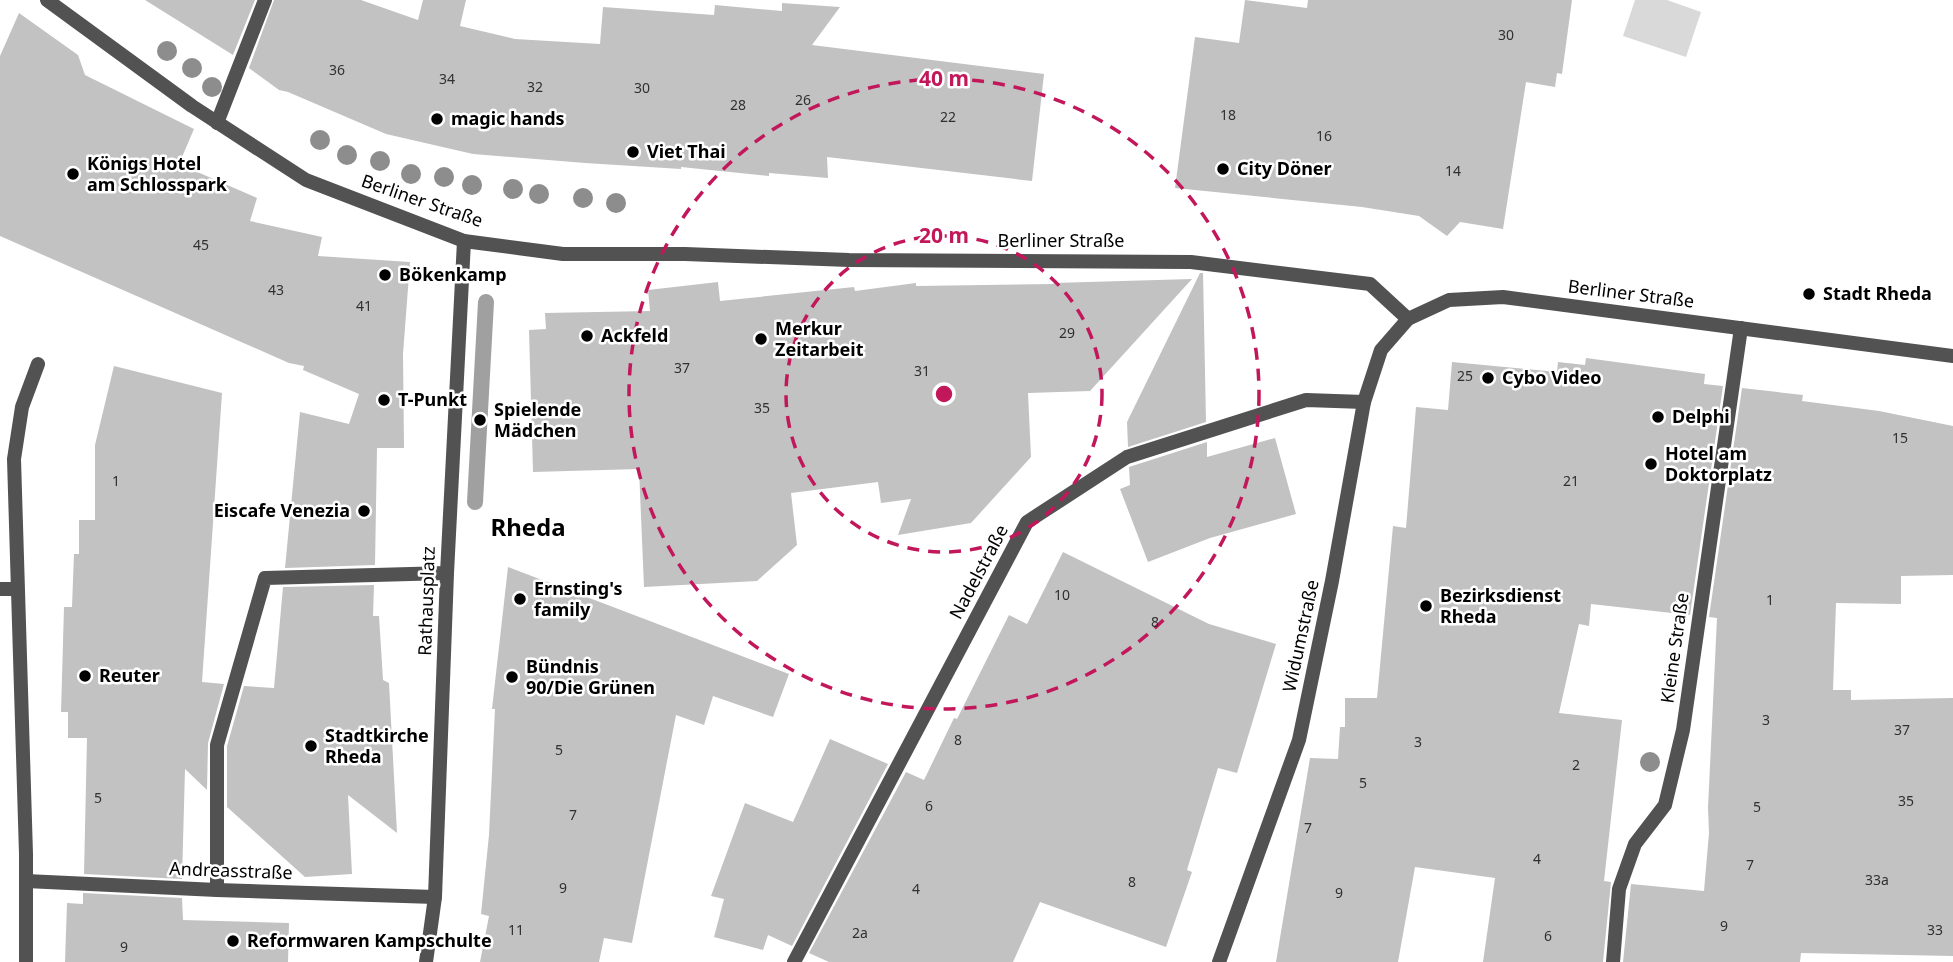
<svg xmlns="http://www.w3.org/2000/svg" width="1953" height="962" font-family="'Noto Sans',sans-serif">
	<rect width="100%" height="100%" fill="#fff"/>
	<polygon fill="#d9d9d9" points="1635,0 1667,0 1701,12 1686,57 1623,36"/>
	<g fill="none" stroke-linecap="round" stroke-linejoin="round">
		<polyline stroke="#a0a0a0" stroke-width="16" points="475,502 486,302"/>
	</g>
	<g fill="#c2c2c2">
		<polygon points="145,0 255,0 233,55"/>
		<polygon points="274,0 361,0 418,20 423,0 466,0 460,26 515,39 600,44 603,7 714,15 715,5 782,11 782,3 840,7 812,45 1044,74 1032,181 827,157 828,178 769,173 769,176 681,167 681,169 585,163 473,154 386,134 288,92 279,90 249,68"/>
		<polygon points="1245,0 1307,8 1308,0 1572,0 1562,74 1557,73 1555,87 1526,82 1503,229 1460,222 1447,236 1419,216 1362,207 1175,188 1195,37 1239,43"/>
		<polygon points="19,13 78,55 85,75 194,129 179,164 257,198 250,221 322,237 318,256 410,262 403,354 404,448 377,448 375,565 285,568 300,412 349,424 359,394 303,370 304,366 289,363 0,236 0,56"/>
		<polygon points="1200,273 1203,273 1206,422 1128,447 1127,422"/>
		<polygon points="1192,279 1090,391 1028,393 1031,457 971,523 898,535 911,499 881,503 878,482 791,493 797,545 757,581 644,587 639,469 533,472 529,330 546,329 545,313 650,311 648,290 718,282 720,301 854,287 855,291 916,283 916,286 1054,284 1053,283"/>
		<polygon points="1586,358 1705,374 1704,384 1723,386 1690,615 1591,604 1589,626 1579,624 1559,713 1622,720 1604,881 1611,882 1603,962 1483,962 1495,878 1415,867 1398,962 1276,962 1310,758 1338,759 1340,727 1345,727 1345,698 1377,698 1393,526 1406,528 1416,407 1448,410 1452,362 1557,372 1558,362 1585,365"/>
		<polygon points="114,366 222,393 202,682 224,684 208,743 207,790 185,769 182,879 84,874 87,738 68,738 68,712 61,712 64,607 72,607 74,554 79,554 79,520 95,520 95,445"/>
		<polygon points="1742,388 1803,395 1802,401 1879,411 1953,426 1953,575 1901,576 1901,604 1836,603 1833,690 1851,690 1851,700 1953,698 1953,956 1801,953 1800,962 1623,962 1631,884 1704,891 1709,833 1708,808 1717,618 1709,617"/>
		<polygon points="1275,438 1296,514 1210,538 1148,562 1120,489 1130,485 1129,467 1207,442 1207,457"/>
		<polygon points="1063,552 1209,624 1276,644 1237,773 1218,768 1187,870 1192,872 1166,947 1040,902 1013,962 829,962 809,953 906,772 924,780 954,718 957,719 1009,615 1027,624"/>
		<polygon points="508,567 789,674 773,717 713,696 704,725 676,715 632,943 604,938 599,962 480,962 489,916 481,914 489,835 495,709 492,709"/>
		<polygon points="374,585 373,616 379,616 383,680 389,683 397,833 348,795 352,874 305,877 227,807 227,746 244,686 274,688 283,587"/>
		<polygon points="830,739 888,764 792,946 768,935 763,950 714,937 724,899 711,896 745,803 793,822"/>
		<polygon points="83,893 182,898 183,920 289,923 288,962 65,962 67,903 83,904"/>
	</g>
	<g fill="none" stroke-linecap="round" stroke-linejoin="round">
		<g stroke="#525252" stroke-width="14">
			<polyline points="26,881 217,890 435,897"/>
			<polyline points="217,890 217,745 265,578 447,573"/>
			<polyline points="426,962 435,897 447,573 464,241"/>
		</g>
		<g stroke="#525252" stroke-width="14">
			<polyline points="47,0 192,106 306,180 464,241 563,254 685,254 849,260 1191,262 1370,284 1408,319"/>
			<polyline points="217,123 265,0"/>
			<polyline points="0,589 17,589"/>
			<polyline points="26,962 26,854 14,459 22,407 38,364"/>
			<polyline points="794,962 1027,522 1127,457 1306,400 1364,402"/>
			<polyline points="1219,962 1299,740 1332,581 1364,402 1381,350 1408,319 1449,300 1503,297 1953,356"/>
			<polyline points="1613,962 1619,889 1635,844 1665,805 1683,730 1741,328"/>
		</g>
	</g>
	<g fill="#8d8d8d">
		<circle cx="167" cy="51" r="10"/>
		<circle cx="192" cy="68" r="10"/>
		<circle cx="212" cy="87" r="10"/>
		<circle cx="320" cy="140" r="10"/>
		<circle cx="347" cy="155" r="10"/>
		<circle cx="380" cy="161" r="10"/>
		<circle cx="411" cy="174" r="10"/>
		<circle cx="444" cy="177" r="10"/>
		<circle cx="472" cy="185" r="10"/>
		<circle cx="513" cy="189" r="10"/>
		<circle cx="539" cy="194" r="10"/>
		<circle cx="583" cy="198" r="10"/>
		<circle cx="616" cy="203" r="10"/>
		<circle cx="1650" cy="762" r="10"/>
	</g>
	<g fill="none" stroke="#c2185b" stroke-width="3.5" stroke-dasharray="12 9">
		<circle cx="944" cy="394" r="158"/>
		<circle cx="944" cy="394" r="315"/>
	</g>
	<g fill="#000" stroke="#fff" stroke-width="2.5">
		<circle cx="437" cy="119" r="7"/>
		<circle cx="633" cy="152" r="7"/>
		<circle cx="1223" cy="169" r="7"/>
		<circle cx="73" cy="174" r="7"/>
		<circle cx="385" cy="275" r="7"/>
		<circle cx="1809" cy="294" r="7"/>
		<circle cx="587" cy="336" r="7"/>
		<circle cx="761" cy="339" r="7"/>
		<circle cx="1488" cy="378" r="7"/>
		<circle cx="384" cy="400" r="7"/>
		<circle cx="1658" cy="417" r="7"/>
		<circle cx="480" cy="420" r="7"/>
		<circle cx="1651" cy="464" r="7"/>
		<circle cx="364" cy="511" r="7"/>
		<circle cx="520" cy="599" r="7"/>
		<circle cx="1426" cy="606" r="7"/>
		<circle cx="85" cy="676" r="7"/>
		<circle cx="512" cy="677" r="7"/>
		<circle cx="311" cy="746" r="7"/>
		<circle cx="233" cy="941" r="7"/>
	</g>
	<g text-anchor="middle" stroke-width="5" stroke-linejoin="round" paint-order="stroke">
		<g font-size="14" fill="#303030">
			<text x="1506" y="40">30</text>
			<text x="337" y="75">36</text>
			<text x="447" y="84">34</text>
			<text x="535" y="92">32</text>
			<text x="642" y="93">30</text>
			<text x="803" y="105">26</text>
			<text x="738" y="110">28</text>
			<text x="1228" y="120">18</text>
			<text x="948" y="122">22</text>
			<text x="1324" y="141">16</text>
			<text x="1453" y="176">14</text>
			<text x="201" y="250">45</text>
			<text x="276" y="295">43</text>
			<text x="364" y="311">41</text>
			<text x="1067" y="338">29</text>
			<text x="682" y="373">37</text>
			<text x="922" y="376">31</text>
			<text x="1465" y="381">25</text>
			<text x="762" y="413">35</text>
			<text x="1900" y="443">15</text>
			<text x="116" y="486">1</text>
			<text x="1571" y="486">21</text>
			<text x="1062" y="600">10</text>
			<text x="1770" y="605">1</text>
			<text x="1155" y="627">8</text>
			<text x="1766" y="725">3</text>
			<text x="1902" y="735">37</text>
			<text x="958" y="745">8</text>
			<text x="1418" y="747">3</text>
			<text x="559" y="755">5</text>
			<text x="1576" y="770">2</text>
			<text x="1363" y="788">5</text>
			<text x="98" y="803">5</text>
			<text x="1906" y="806">35</text>
			<text x="929" y="811">6</text>
			<text x="1757" y="812">5</text>
			<text x="573" y="820">7</text>
			<text x="1308" y="833">7</text>
			<text x="1537" y="864">4</text>
			<text x="1750" y="870">7</text>
			<text x="1877" y="885">33a</text>
			<text x="1132" y="887">8</text>
			<text x="563" y="893">9</text>
			<text x="916" y="894">4</text>
			<text x="1339" y="898">9</text>
			<text x="1724" y="931">9</text>
			<text x="516" y="935">11</text>
			<text x="1935" y="935">33</text>
			<text x="860" y="938">2a</text>
			<text x="1548" y="941">6</text>
			<text x="124" y="952">9</text>
		</g>
		<g font-size="18" font-weight="bold" fill="#000" stroke="#fff" text-anchor="start">
			<text x="451" y="125">magic hands</text>
			<text x="647" y="158">Viet Thai</text>
			<text x="87" y="170">Königs Hotel<tspan x="87" dy="21">am Schlosspark</tspan></text>
			<text x="1237" y="175">City Döner</text>
			<text x="399" y="281">Bökenkamp</text>
			<text x="1823" y="300">Stadt Rheda</text>
			<text x="775" y="335">Merkur<tspan x="775" dy="21">Zeitarbeit</tspan></text>
			<text x="601" y="342">Ackfeld</text>
			<text x="1502" y="384">Cybo Video</text>
			<text x="398" y="406">T-Punkt</text>
			<text x="494" y="416">Spielende<tspan x="494" dy="21">Mädchen</tspan></text>
			<text x="1672" y="423">Delphi</text>
			<text x="1665" y="460">Hotel am<tspan x="1665" dy="21">Doktorplatz</tspan></text>
			<text x="350" y="517" text-anchor="end">Eiscafe Venezia</text>
			<text x="534" y="595">Ernsting's<tspan x="534" dy="21">family</tspan></text>
			<text x="1440" y="602">Bezirksdienst<tspan x="1440" dy="21">Rheda</tspan></text>
			<text x="526" y="673">Bündnis<tspan x="526" dy="21">90/Die Grünen</tspan></text>
			<text x="99" y="682">Reuter</text>
			<text x="325" y="742">Stadtkirche<tspan x="325" dy="21">Rheda</tspan></text>
			<text x="247" y="947">Reformwaren Kampschulte</text>
		</g>
		<g font-size="18" fill="#000" stroke="#fff">
			<text transform="translate(422 201) rotate(19)" y="6">Berliner Straße</text>
			<text x="1061" y="247">Berliner Straße</text>
			<text transform="translate(1631 294) rotate(7)" y="6">Berliner Straße</text>
			<text transform="translate(979 572) rotate(-62)" y="6">Nadelstraße</text>
			<text transform="translate(427 601) rotate(-88)" y="6">Rathausplatz</text>
			<text transform="translate(1301 636) rotate(-78)" y="6">Widumstraße</text>
			<text transform="translate(1675 648) rotate(-82)" y="6">Kleine Straße</text>
			<text transform="translate(231 871) rotate(2)" y="6">Andreasstraße</text>
		</g>
		<g font-size="24" font-weight="bold" fill="#000" stroke="#fff">
			<text x="528" y="536">Rheda</text>
		</g>
	</g>
	<circle cx="944" cy="394" r="10" fill="#c2185b" stroke="#fff" stroke-width="3.5"/>
	<g font-size="21" text-anchor="middle" font-weight="bold" fill="#c2185b" stroke="#fff" stroke-width="5" stroke-linejoin="round" paint-order="stroke">
		<text x="944" y="86">40 m</text>
		<text x="944" y="243">20 m</text>
	</g>
</svg>
